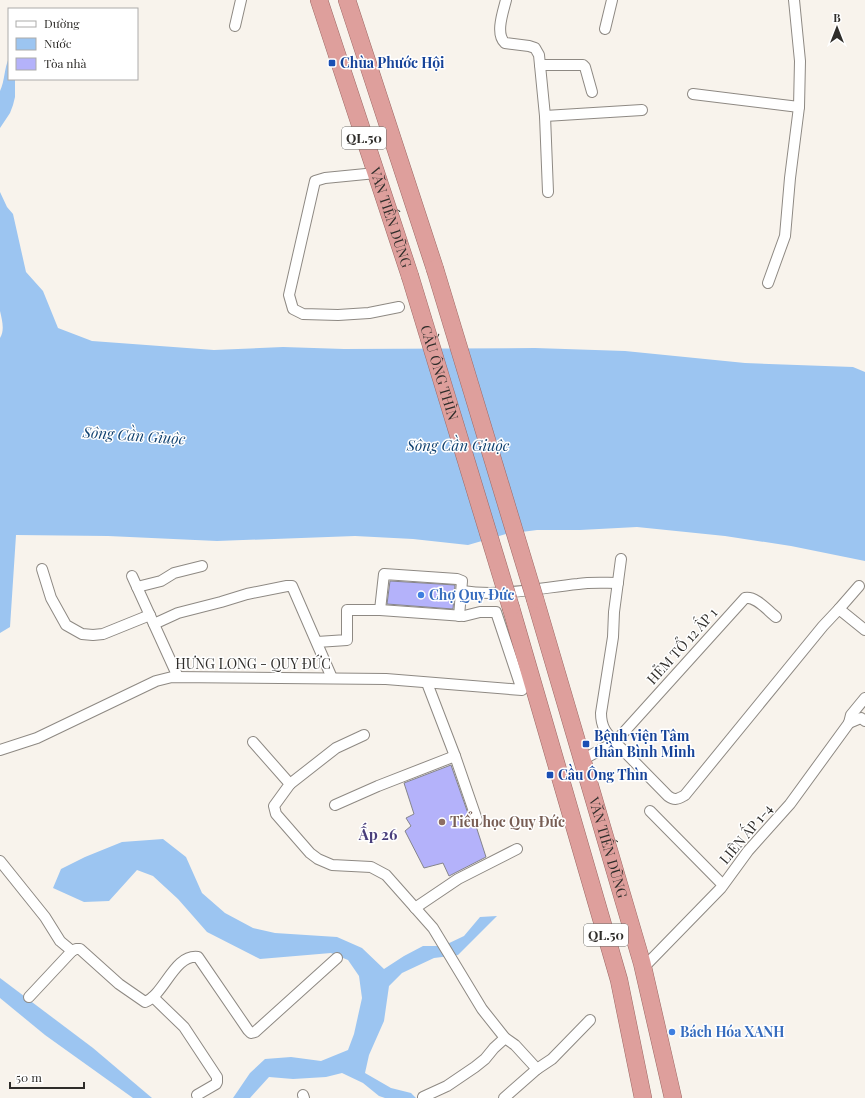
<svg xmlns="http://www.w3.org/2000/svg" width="865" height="1098" font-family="'Playfair Display',serif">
	<rect width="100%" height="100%" fill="#f8f3ec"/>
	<g fill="#9cc5f1">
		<path d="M9,58v21h6v18l-2,8 -3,8 -10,15v-37c5,-10 4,-23 9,-33z"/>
		<path d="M0,192l7,15 6,7 13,58 17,19 15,37 34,13 122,9 69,-3 61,2 191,-1 90,3 120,12 108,4 12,5v189l-74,-15 -66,-10 -88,-9 -57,3h-43l-31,4 -38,11 -55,-6 -58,-3 -138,5 -109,-5 -92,-1 -6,92 -10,6v-295c5,-8 2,-18 0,-27z"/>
		<polygon points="163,839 186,857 202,893 225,913 253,928 275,933 337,937 362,948 384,969 404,956 423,946 443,946 464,936 480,917 497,916 458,955 434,958 402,973 389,986 384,1021 369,1055 365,1073 391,1088 411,1093 416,1098 385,1098 379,1096 363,1083 342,1073 326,1077 293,1079 269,1077 250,1098 233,1098 250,1073 265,1059 291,1057 321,1061 348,1050 354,1034 362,998 359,976 348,960 331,953 260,959 207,932 178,899 153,876 137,870 109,901 84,902 53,888 61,869 85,857 122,842"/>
		<polygon points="0,978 93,1048 152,1098 133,1098 45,1035 0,998"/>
	</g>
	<g fill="#b4b2fa" stroke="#85858c">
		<polygon points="390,581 455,585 453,609 387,604"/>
		<polygon points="451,765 471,822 476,826 486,857 449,876 443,863 424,868 405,831 411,826 406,818 414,814 404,783"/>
	</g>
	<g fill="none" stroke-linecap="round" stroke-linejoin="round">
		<g stroke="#8e8983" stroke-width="12">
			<g id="minor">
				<path d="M506,0c-3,12 -11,34 -1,43l24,3 6,2 4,7 6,61 3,76"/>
				<polyline points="235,26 241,0"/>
				<polyline points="605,29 612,0"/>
				<polyline points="540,65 583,65 585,67 592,92"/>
				<polyline points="693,94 799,107"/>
				<polyline points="545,116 642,110"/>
				<polyline points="376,173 325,178 315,181 289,295 293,309 303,314 338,315 369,313 399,307"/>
				<polyline points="768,283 785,236 790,178 799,107 800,61 794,0"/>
				<path d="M621,559l-7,53 -1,25 -12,76c0,14 5,20 14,29l130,-144c11,-2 22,12 31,19"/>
				<polyline points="42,569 51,598 66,625 82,634 93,635 103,634 150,615"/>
				<polyline points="132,576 178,677"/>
				<polyline points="137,587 161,581 174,573 202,566"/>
				<path d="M462,591c39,6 77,-3 116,-7 13,-2 26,-1 40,-1"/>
				<polyline points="839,609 859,586"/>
				<polyline points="380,610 384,574 457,579 462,581 459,616"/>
				<polyline points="154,624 178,613 221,602 247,594 287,586 292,586 332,678"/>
				<polyline points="427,683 455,756 477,820"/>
				<polyline points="849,723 851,715 865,698"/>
				<polyline points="253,742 290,784 274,806 276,814 310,853 318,859 332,865 371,867 386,875 433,928 482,1009 505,1038 515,1045 537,1069 552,1059 590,1020"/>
				<polyline points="0,750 37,738 156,681 172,677 386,679 522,690 496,612 480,612 464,616 380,610 347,610 347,640 317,642"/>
				<path d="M582,760l33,-18 53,54c7,5 10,3 17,-1l138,-169 16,-17 26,21"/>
				<polyline points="290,784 336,748 364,735"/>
				<polyline points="335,805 378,786 455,756"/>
				<polyline points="650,811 722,884"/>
				<path d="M0,861l45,56 15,24 12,10 4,-2h4l39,35 26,18c20,-8 29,-48 53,-45l50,73 3,3 4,-1 82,-74"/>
				<polyline points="415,908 458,879 517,849"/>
				<polyline points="643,968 721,888 748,851 790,804 849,723 861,718 865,721"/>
				<polyline points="29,997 72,951"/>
				<polyline points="153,997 184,1027 217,1077 217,1082 216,1084 197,1095"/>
				<polyline points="303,1095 304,1098"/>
				<polyline points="423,1097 447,1086 475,1067 485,1059 494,1048 505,1038"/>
				<polyline points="504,1098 537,1069"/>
			</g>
		</g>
		<g stroke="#9c6864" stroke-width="18">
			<g id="trunk">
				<path id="s1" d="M319,0l91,276"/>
				<polyline points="347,0 435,269"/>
				<path id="s2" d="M535,599l107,364 31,135"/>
				<polyline points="511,608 619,980 643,1098"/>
			</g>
		</g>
		<use href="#minor" stroke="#fff" stroke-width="10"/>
		<use href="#trunk" stroke="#de9f9c" stroke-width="17"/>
		<g stroke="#9c6864" stroke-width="18" stroke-linecap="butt">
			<g id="trunk-bridge">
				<polyline points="435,269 535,599"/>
				<path id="s3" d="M410,276l101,332"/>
			</g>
		</g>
		<use href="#trunk-bridge" stroke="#de9f9c" stroke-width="17"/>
	</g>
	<g fill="#1a4fb4" stroke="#fff" stroke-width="1.5">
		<rect x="328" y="59" width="8" height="8" rx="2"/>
		<rect x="582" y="740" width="8" height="8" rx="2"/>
		<rect x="546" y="771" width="8" height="8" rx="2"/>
	</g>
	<g fill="#3f7fe0" stroke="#fff" stroke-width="1.5">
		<circle cx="421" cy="595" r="4"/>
		<circle cx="672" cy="1032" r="4"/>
	</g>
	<circle fill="#8d6e63" stroke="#fff" stroke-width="1.5" cx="442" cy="822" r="4"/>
	<g text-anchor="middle" stroke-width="3" stroke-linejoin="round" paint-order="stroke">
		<g fill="#fff" stroke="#6d6c6a" stroke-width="1">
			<rect x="342" y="127" width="44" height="22" rx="3"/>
			<rect x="584" y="924" width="44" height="22" rx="3"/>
		</g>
		<g font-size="13" font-weight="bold" fill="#2f2d2a">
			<text x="364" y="143">QL.50</text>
			<text x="606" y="940">QL.50</text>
		</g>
		<g font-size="14" font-weight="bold" fill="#164399" stroke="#fff" text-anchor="start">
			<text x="340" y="68">Chùa Phước Hội</text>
			<text x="594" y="741">Bệnh viện Tâm<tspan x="594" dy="16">thần Bình Minh</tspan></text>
			<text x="558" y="780">Cầu Ông Thìn</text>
		</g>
		<g font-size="14" fill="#2f2d2a" stroke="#fff">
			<text dy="5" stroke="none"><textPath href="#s1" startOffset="229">VĂN TIẾN DŨNG</textPath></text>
			<text dy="5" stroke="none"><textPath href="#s3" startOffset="101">CẦU ÔNG THÌN</textPath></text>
			<text transform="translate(682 646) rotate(-48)" y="5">HẺM TỔ 12 ẤP 1</text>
			<text x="253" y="669">HƯNG LONG - QUY ĐỨC</text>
			<text transform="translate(746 834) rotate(-50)" y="5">LIÊN ẤP 1-4</text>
			<text dy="5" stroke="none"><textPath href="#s2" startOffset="259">VĂN TIẾN DŨNG</textPath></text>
		</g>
		<g font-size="14" font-weight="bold" fill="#366cbe" stroke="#fff" text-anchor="start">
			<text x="429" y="600">Chợ Quy Đức</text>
			<text x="680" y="1037">Bách Hóa XANH</text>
		</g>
		<g font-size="14" font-weight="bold" fill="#785e54" stroke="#fff" text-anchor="start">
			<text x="450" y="827">Tiểu học Quy Đức</text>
		</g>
		<g font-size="15" font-style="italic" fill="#124371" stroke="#fff">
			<text transform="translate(134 436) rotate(4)" y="5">Sông Cần Giuộc</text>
			<text x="458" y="451">Sông Cần Giuộc</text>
		</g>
		<g font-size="15" font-weight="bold" fill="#493e7b" stroke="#fff">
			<text x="378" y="840">Ấp 26</text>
		</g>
	</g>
	<rect x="8" y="8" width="130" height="72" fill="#ffffff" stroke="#acabaa"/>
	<rect x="16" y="21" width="20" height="6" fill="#ffffff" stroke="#acabaa"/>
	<text x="44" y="28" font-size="12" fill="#2f2d2a">Đường</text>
	<rect x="16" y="38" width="20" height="12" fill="#9cc5f1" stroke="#acabaa"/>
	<text x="44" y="48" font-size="12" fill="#2f2d2a">Nước</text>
	<rect x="16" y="58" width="20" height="12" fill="#b4b2fa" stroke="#acabaa"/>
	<text x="44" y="68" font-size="12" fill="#2f2d2a">Tòa nhà</text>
	<g transform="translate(837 28)" stroke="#ffffff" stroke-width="3" paint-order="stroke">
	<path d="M0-3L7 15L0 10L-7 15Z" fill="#2f2d2a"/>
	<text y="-6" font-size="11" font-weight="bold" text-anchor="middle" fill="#2f2d2a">B</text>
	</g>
	<path d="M10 1082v6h74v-6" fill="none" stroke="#2f2d2a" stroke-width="2"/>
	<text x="16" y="1082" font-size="12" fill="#2f2d2a" stroke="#ffffff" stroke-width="3" paint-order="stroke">50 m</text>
</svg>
